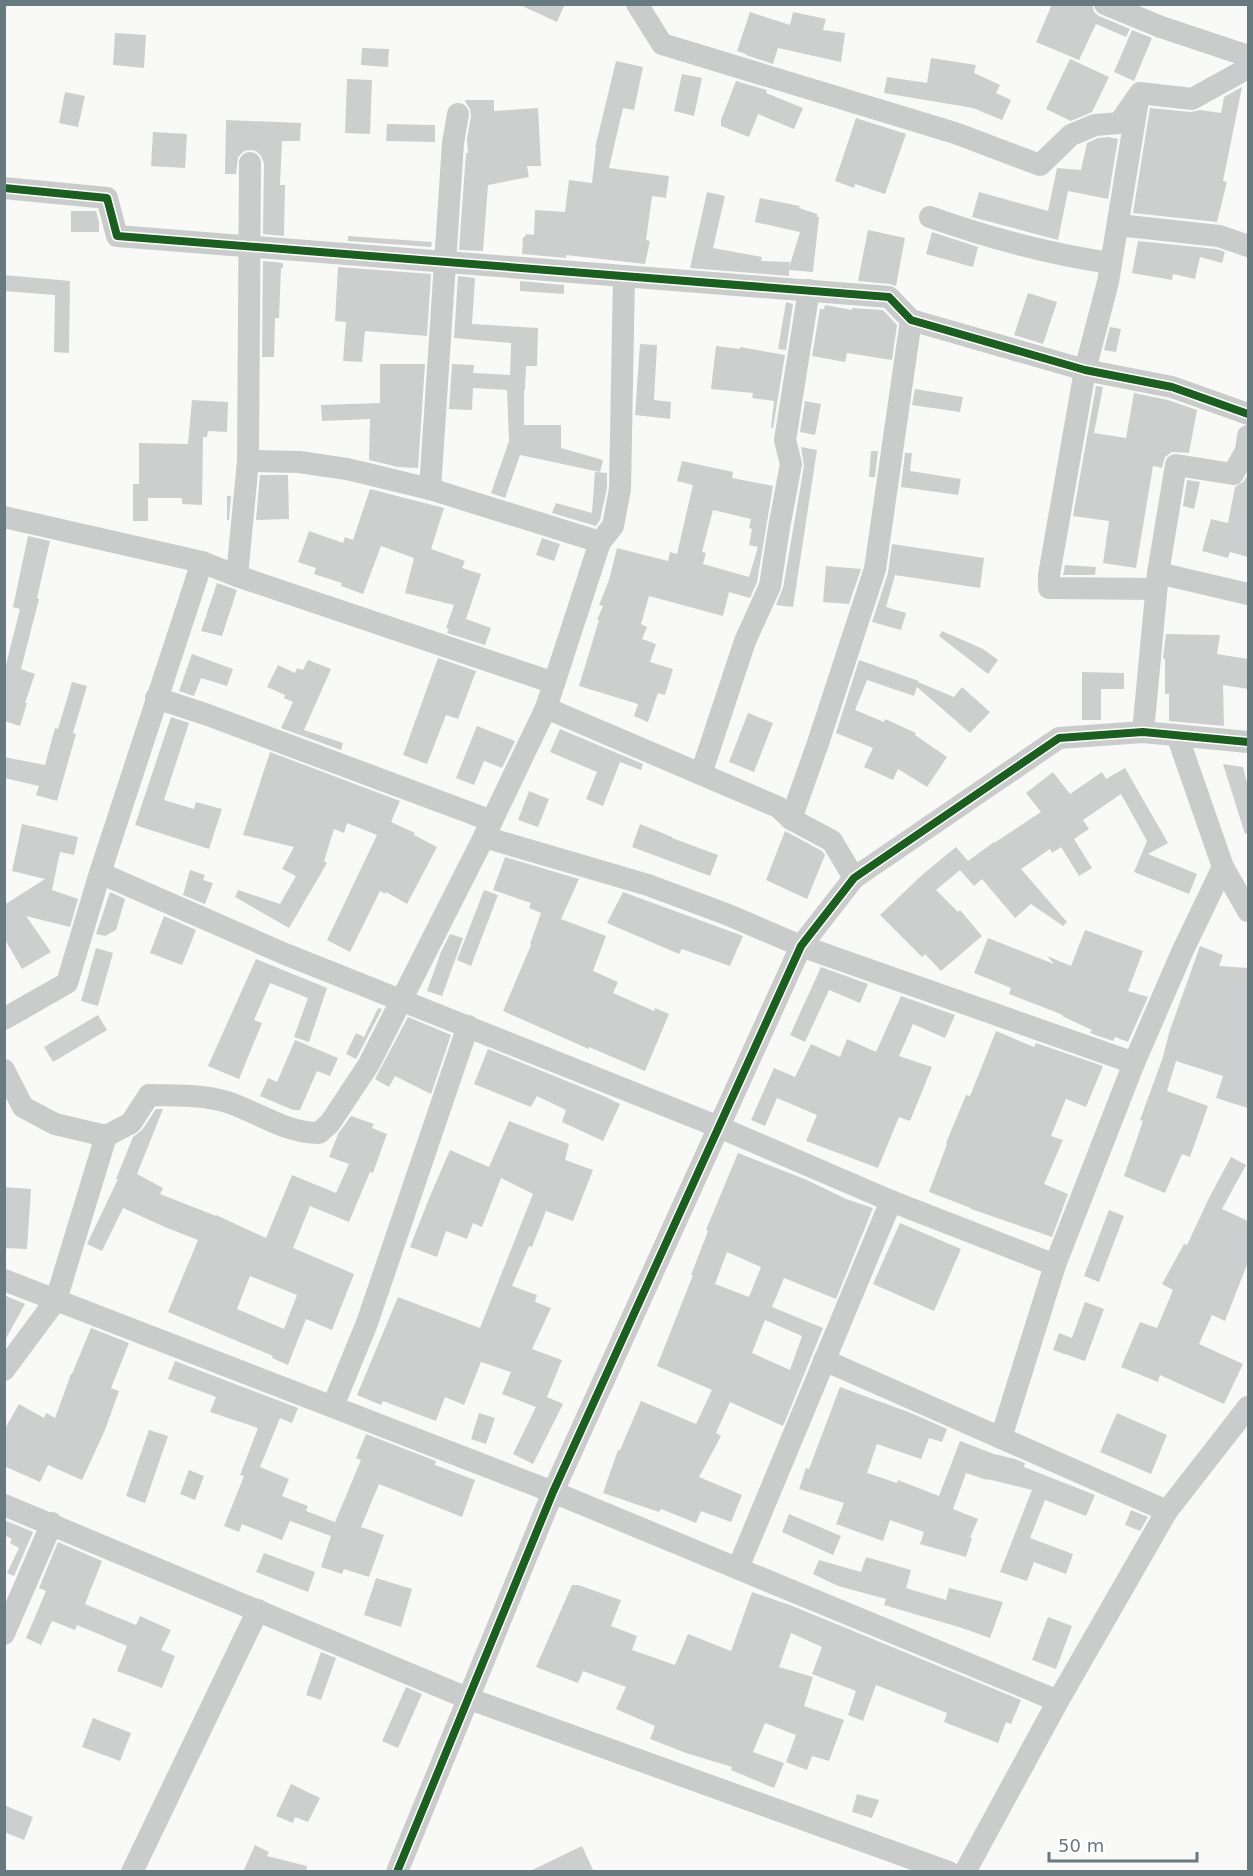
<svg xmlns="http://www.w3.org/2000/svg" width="1253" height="1876" font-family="'DejaVu Sans',sans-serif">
	<rect width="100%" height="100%" fill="#f9f9f8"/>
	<g fill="#cdcfcf" fill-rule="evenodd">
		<polygon points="518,4 565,4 557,22"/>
		<polygon points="1052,4 1092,4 1094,12 1099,16 1130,29 1126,37 1096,24 1079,60 1036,42"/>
		<polygon points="750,12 790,25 793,12 826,19 823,30 845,33 841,62 778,48 773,64 746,55 746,54 737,51"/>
		<polygon points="1132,30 1152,38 1134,81 1114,72"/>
		<polygon points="115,33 146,35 144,68 113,65"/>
		<polygon points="362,48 389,49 388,67 361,65"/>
		<polygon points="931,58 976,65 974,73 1000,85 996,93 1011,100 1002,120 973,108 884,93 887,77 927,83"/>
		<polygon points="1070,59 1109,77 1092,112 1071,121 1046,109"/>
		<polygon points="616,61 643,67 634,110 623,108 609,168 669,176 666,198 652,196 646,240 650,241 645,264 566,255 566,258 522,254 523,237 525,237 526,234 534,235 535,210 565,212 569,180 592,183 596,148 595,148"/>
		<polygon points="682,74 702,78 694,116 674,111"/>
		<polygon points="347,79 372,80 370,134 345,133"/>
		<polygon points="736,81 767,90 766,93 803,108 794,129 758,114 749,137 721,126 721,120"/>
		<polygon points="1242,87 1223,181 1227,182 1217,222 1133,213 1150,108 1190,112 1200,110 1221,113 1224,97"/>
		<polygon points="65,92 85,96 78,127 59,123"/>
		<polygon points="465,100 494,100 494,111 538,108 541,166 527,166 529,177 488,185 483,251 459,250 466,153 468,153 467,139 471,116 470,109 466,103"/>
		<polygon points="856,118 906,134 885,194 855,184 854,188 835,181"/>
		<polygon points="226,120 301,123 300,141 282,141 280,185 285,185 284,236 263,234 264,163 261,156 256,151 251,150 244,151 238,157 236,174 225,174"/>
		<polygon points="387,124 435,125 435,142 386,141"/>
		<polygon points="153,132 187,134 185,168 151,166"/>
		<polygon points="1109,137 1118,139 1108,199 1068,191 1058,240 972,217 979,192 1048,211 1057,168 1081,170 1087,143 1098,138"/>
		<polygon points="707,192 725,196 713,248 762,257 761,261 790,262 789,268 800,232 755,222 760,198 800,206 799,208 817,214 817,217 819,217 813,272 789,270 789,276 690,268"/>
		<polygon points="71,211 96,211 99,222 99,232 71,232"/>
		<polygon points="868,230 905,238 896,286 890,284 858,281"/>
		<polygon points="932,232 978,247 973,267 926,254"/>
		<polygon points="348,236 432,242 431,247 348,241"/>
		<polygon points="1138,241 1216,249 1225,252 1222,263 1200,257 1195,279 1173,274 1172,280 1132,273"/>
		<polygon points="263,261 283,263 283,268 281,268 279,318 275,318 274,357 262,357"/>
		<polygon points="338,267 431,274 427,336 365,331 362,362 343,361 346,322 335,321"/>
		<polygon points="4,275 70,281 69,353 54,352 55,295 4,291"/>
		<polygon points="458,276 475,278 472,324 538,328 537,366 526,366 525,390 524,390 524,425 561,425 561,448 603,460 600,472 520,455 505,498 491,493 509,441 507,390 473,388 472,410 449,409 452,364 474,365 473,373 510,375 511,345 511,343 454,338"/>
		<polygon points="520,281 564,285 564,294 520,291"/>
		<polygon points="1028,293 1057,302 1043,344 1014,335"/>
		<polygon points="786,302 793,304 786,350 778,349"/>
		<polygon points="825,305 852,310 852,308 883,310 897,325 892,360 847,353 845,362 812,356 820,309 824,309"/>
		<polygon points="1110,327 1121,329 1116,352 1104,350"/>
		<polygon points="640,344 657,345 654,400 671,402 670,419 635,415"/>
		<polygon points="716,346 740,349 740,347 785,355 773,428 771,428 774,401 752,398 753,393 711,389"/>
		<polygon points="380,364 425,364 418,468 398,467 369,460 370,419 322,421 321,405 380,403"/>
		<polygon points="1096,386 1103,387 1094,433 1126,438 1134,393 1168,400 1197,410 1189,453 1172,452 1165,457 1162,468 1153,466 1136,568 1103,563 1109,521 1073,516"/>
		<polygon points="915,389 963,397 960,412 912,405"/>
		<polygon points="192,400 228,402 227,432 208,431 207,437 203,437 202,505 182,504 182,498 148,498 148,521 133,521 133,484 139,484 139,443 188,444"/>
		<polygon points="805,401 821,404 815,435 800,432"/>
		<polygon points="801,447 817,450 793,607 776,605 783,588 804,466"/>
		<polygon points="871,451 878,451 875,477 869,477"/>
		<polygon points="905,453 912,453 910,471 961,479 958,495 901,487"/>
		<path d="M682,461l51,11 -1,6 41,8 -16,96 -7,16 -21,-6 -6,24 -74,-20 -8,28 6,3 -5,12 14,5 -6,18 23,7 -8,26 -7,-2 -10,29 -14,-6 4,-12 -59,-18 20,-66h-2l6,-14 -4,-1 10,-25 8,-32 51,13 2,-9 7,2 16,-69 -16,-4zM713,510l38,9 -2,9 3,1 -3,16 9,2 -9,30 -46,-13 3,-11 -4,-1z"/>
		<polygon points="595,472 607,473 607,488 600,520 596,526 552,513 556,503 592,513"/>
		<polygon points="1248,474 1248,557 1230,552 1228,558 1202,551 1211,519 1228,523 1235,487 1244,481"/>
		<polygon points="260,475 288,475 289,519 256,520"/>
		<polygon points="1187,480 1200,482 1194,509 1183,506"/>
		<polygon points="370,489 444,508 431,549 465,561 462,568 481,574 466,619 491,628 485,645 447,633 449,629 446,628 454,605 405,593 414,558 381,546 363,594 341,586 342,583 314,574 316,568 298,562 309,531 343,543 345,537 353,540"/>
		<polygon points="227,496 231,496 229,520 227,520"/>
		<polygon points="28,536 50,541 37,598 39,599 21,669 35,674 25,703 27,703 20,726 4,721 4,672 20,609 13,607"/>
		<polygon points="542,538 560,544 554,561 536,555"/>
		<polygon points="892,544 984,558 980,588 895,575 886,607 883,606 906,613 901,630 872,622 888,573"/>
		<polygon points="1065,565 1096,567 1095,575 1063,575"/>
		<polygon points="826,566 861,569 849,604 823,602"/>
		<polygon points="217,583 237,590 222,636 201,631"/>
		<polygon points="942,631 983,649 998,660 988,674 939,636"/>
		<polygon points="1166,634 1220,635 1217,654 1248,659 1248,689 1223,685 1224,726 1169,721 1169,694 1165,694 1165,659 1163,658"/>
		<polygon points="192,654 233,669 227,686 201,678 194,696 179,691"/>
		<polygon points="438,658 476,671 458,719 446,715 427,764 403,755"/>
		<polygon points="308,660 331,669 304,730 343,743 341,750 281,728 293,702 284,698 285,695 267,687 278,665 295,673 297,668 303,670"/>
		<polygon points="859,660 919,681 918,682 954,697 962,687 990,712 970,733 917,687 914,696 867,680 855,710 884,722 885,719 916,733 915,735 947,757 927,787 898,769 893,780 864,767 873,748 836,733"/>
		<polygon points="1082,672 1124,673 1124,689 1101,689 1101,720 1082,720"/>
		<polygon points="72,682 87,686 73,733 76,734 57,801 36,795 39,786 4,778 4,757 45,765 55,728 58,729"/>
		<polygon points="748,713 773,723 754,772 729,762"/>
		<polygon points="171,717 189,723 164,800 194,809 196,802 222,809 209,849 135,825"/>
		<polygon points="477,726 515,741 502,768 484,761 474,785 456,778"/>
		<polygon points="560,729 643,764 641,770 620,762 603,806 586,799 597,772 550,752"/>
		<polygon points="270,752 400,801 391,822 415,833 414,835 437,847 407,904 386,892 385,894 380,891 350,952 327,940 377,835 347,823 344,833 334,829 324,861 327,863 289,928 235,897 238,890 280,904 296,876 282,869 294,847 243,835"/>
		<polygon points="1223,764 1243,767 1248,787 1248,833 1245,834"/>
		<polygon points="1125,768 1168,843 1148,854 1197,874 1189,894 1134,872 1147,841 1121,794 1083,820 1089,829 1074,839 1092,868 1079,876 1061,847 1052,853 1050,849 1021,869 1067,922 1063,926 1031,904 1015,918 982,879 974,886 960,870 936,890 958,912 960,910 982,936 941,971 925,954 922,957 880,915 922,875 956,847 968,861 994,842 994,843 1041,812 1026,793 1053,772 1070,794 1102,772 1106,779"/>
		<polygon points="529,791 549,799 538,827 518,820"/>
		<polygon points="22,824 78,837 74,855 60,852 52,890 78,899 70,927 26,916 51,952 22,969 4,938 4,905 45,879 12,871"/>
		<polygon points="640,824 672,837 672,838 718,855 710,876 632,847"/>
		<polygon points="785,831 822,851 825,855 807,899 766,880"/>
		<polygon points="505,857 579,879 561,919 606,936 593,971 618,982 613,993 654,1011 655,1008 669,1014 645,1071 589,1047 589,1049 573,1042 503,1011 531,945 530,944 541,913 529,908 531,903 493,890"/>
		<polygon points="190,870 205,875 203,880 213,883 205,904 183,895"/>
		<polygon points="484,890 498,895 471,966 457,960"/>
		<polygon points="110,892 125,899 116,930 105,936 96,934"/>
		<polygon points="623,892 743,936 730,966 682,949 679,954 607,923"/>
		<polygon points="164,916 196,930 182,965 150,953"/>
		<polygon points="1085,930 1143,951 1128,991 1148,997 1128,1042 1115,1037 1113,1041 1090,1033 1092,1030 1062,1016 1063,1015 1009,994 1011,988 974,973 988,938 1054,964 1047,956 1071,966"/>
		<polygon points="450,934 463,938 442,996 427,991 441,952"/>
		<polygon points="1200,946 1223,955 1219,966 1248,968 1248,1108 1216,1098 1223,1076 1176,1061 1167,1091 1208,1106 1190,1157 1182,1154 1165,1193 1124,1176 1143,1121 1140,1120 1163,1057 1169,1033"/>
		<polygon points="96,948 113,953 98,1006 81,1001"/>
		<polygon points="256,959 327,988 309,1042 294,1037 308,998 270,983 254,1020 262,1023 239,1079 208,1066"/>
		<polygon points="821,967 868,984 860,1003 829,990 805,1042 790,1035"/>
		<polygon points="901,996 955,1015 945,1038 913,1024 899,1056 932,1067 910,1121 899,1117 878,1168 806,1141 817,1115 777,1098 765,1126 751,1120 774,1068 795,1077 811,1044 840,1057 847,1039 876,1052"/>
		<polygon points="378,1008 382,1009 356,1059 346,1054 356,1033 364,1037"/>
		<polygon points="98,1015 107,1030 53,1062 44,1047"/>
		<polygon points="408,1017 451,1035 431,1094 395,1076 389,1087 375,1079"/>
		<polygon points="996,1031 1034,1047 1036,1043 1103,1066 1086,1107 1066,1099 1051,1136 1063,1140 1044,1184 1068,1194 1052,1237 971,1209 971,1208 929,1192 947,1144 946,1143 966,1095 970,1096"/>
		<polygon points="295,1040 338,1058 330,1076 317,1071 300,1110 293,1110 260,1096 268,1078 277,1082"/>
		<polygon points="488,1049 606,1097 620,1104 603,1141 562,1122 566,1110 537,1096 531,1107 474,1084"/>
		<path d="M156,1109h7l-26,65 26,14 -3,6 56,22v-1l50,23 26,-63 44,18 13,-29 -20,-7 9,-23 13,-18 23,8 -2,4 15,6 -14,39 -3,-1 -21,50 -39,-16 -17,42 61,26 -22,56 -26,-11 -18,46 -16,-7 1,-2 -105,-44 30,-72 -31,-12 -44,-20 -21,43 -15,-7 31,-65h-2l17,-42 9,-7zM250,1276l47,19 -13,34 -47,-20z"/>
		<polygon points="509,1121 569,1144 565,1160 593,1170 573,1221 546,1211 532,1247 529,1246 512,1286 537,1295 535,1302 551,1308 532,1349 562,1360 547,1397 563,1404 533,1464 513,1454 536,1407 502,1394 511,1372 481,1362 464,1405 445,1397 436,1421 383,1401 381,1405 357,1395 398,1297 480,1328 533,1194 501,1178 482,1227 473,1223 467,1239 446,1231 437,1257 410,1247 430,1196 450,1150 489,1167"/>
		<path d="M738,1153l69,27 39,19 27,9 -37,91 -52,-21 -12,29 51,21 -40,98 -53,-24 -14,31 5,3 -22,41 43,18 -11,27 -30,-11 -5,12 -35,-14 -2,3 -56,-19 15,-43h2l21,-49 55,23 16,-34 -55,-24 36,-91h-2l17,-44 -2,-1zM727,1252l34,15 -12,30 -34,-13zM765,1320l37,16 -12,34 -38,-17z"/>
		<polygon points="1231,1157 1246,1165 1222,1209 1248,1221 1248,1262 1225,1321 1212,1315 1199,1344 1243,1364 1224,1404 1160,1375 1158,1382 1121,1367 1140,1322 1157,1328 1173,1290 1162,1284 1184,1244 1187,1245 1209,1198"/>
		<polygon points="4,1187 31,1189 27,1249 4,1248"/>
		<polygon points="1109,1210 1124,1216 1099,1282 1084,1276"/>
		<polygon points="900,1223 961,1249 934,1311 873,1284"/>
		<polygon points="4,1295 25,1304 4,1342"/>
		<polygon points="1085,1302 1104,1309 1085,1361 1053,1350 1059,1333 1072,1338"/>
		<polygon points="91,1328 129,1343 111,1388 119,1391 105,1430 82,1480 48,1465 40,1482 4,1466 4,1430 19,1404 44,1418 46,1413 55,1418 71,1374 72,1374"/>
		<polygon points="175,1361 298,1408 292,1423 280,1418 260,1467 289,1479 282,1496 308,1506 306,1511 335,1522 361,1460 356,1458 366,1434 436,1461 435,1465 475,1480 462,1517 379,1484 361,1527 384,1535 369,1577 344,1569 342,1574 321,1567 331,1536 290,1521 282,1540 242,1524 239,1532 224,1526 244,1476 240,1475 258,1428 210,1412 216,1397 168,1379"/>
		<polygon points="840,1387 911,1413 947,1429 942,1442 929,1438 921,1459 877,1444 867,1473 897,1483 898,1480 939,1496 960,1441 994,1454 1015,1459 1025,1463 1024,1467 1095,1495 1086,1516 1045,1500 1030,1538 1073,1554 1066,1574 1034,1562 1027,1581 1000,1572 1032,1490 987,1479 987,1480 966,1473 953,1509 978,1519 970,1538 972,1538 966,1557 920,1544 924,1532 890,1520 883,1541 836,1524 844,1503 799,1489 806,1468 809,1469"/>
		<polygon points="479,1413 495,1418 486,1444 471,1439"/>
		<polygon points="1117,1413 1167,1435 1151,1474 1100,1452"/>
		<polygon points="149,1430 168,1436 145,1503 126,1496"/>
		<polygon points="189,1470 204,1476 195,1500 180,1494"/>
		<polygon points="1131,1510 1148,1517 1140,1531 1125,1525"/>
		<polygon points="789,1514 841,1536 833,1555 782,1532"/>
		<polygon points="4,1520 33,1532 14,1576 7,1573 19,1548 10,1543 12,1539 4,1535"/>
		<polygon points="58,1542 102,1561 85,1604 136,1625 140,1616 171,1630 161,1650 175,1656 162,1688 117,1671 127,1646 77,1625 75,1630 52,1621 41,1645 26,1638 46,1591 39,1588"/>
		<polygon points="264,1553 315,1572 308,1592 256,1572"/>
		<polygon points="866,1557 911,1570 906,1588 946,1600 949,1588 1003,1602 990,1638 962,1628 884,1605 886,1599 838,1586 813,1574 819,1560 861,1572"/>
		<polygon points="376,1578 412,1589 401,1627 364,1615"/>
		<polygon points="572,1585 578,1585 621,1600 611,1626 637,1636 632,1650 675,1665 688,1634 731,1651 752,1592 790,1605 1021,1700 1011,1724 1006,1722 998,1743 944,1722 947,1713 876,1685 863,1721 848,1715 856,1691 812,1674 822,1647 791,1633 779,1667 813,1677 804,1706 844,1720 829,1761 812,1756 807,1770 786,1762 796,1735 765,1723 753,1752 784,1763 774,1788 731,1770 732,1767 686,1753 650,1739 655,1726 616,1709 626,1687 583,1671 578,1683 536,1667"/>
		<polygon points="1048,1617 1072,1626 1056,1669 1032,1660"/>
		<polygon points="321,1652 336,1658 321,1700 306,1695"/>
		<polygon points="406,1687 422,1694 398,1748 382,1741"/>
		<polygon points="93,1718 131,1733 120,1761 82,1747"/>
		<polygon points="291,1784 320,1798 308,1822 295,1817 293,1823 276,1816"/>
		<polygon points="857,1794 879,1800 872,1818 852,1812"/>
		<polygon points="4,1805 33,1817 24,1840 4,1832"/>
		<polygon points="255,1845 269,1852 267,1856 307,1866 306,1872 243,1872"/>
		<polygon points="582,1846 594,1872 528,1872"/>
	</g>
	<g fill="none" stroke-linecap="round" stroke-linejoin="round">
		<g stroke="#cacccc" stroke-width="22">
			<polyline points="637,4 662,44 955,133 1040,165 1071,135 1095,125 1119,123 1140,93 1192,99 1248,68"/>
			<polyline points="1105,4 1161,27 1248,56"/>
			<polyline points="1138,100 1108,282 1085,370 1049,575 1049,588 1156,589"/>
			<polyline points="4,188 107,198 117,236 889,297 911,320 1085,370 1172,387 1248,414"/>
			<path d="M930,217c59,21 119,37 180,46"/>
			<polyline points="1118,225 1219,236 1248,246"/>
			<polyline points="248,461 299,462 347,469 430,489 600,542"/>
			<polyline points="430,489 453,143 458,114"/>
			<polyline points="4,517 202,562 237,576 554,683"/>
			<polyline points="1158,573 1248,594"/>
			<polyline points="237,576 248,461 250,163"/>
			<polyline points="156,698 208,715 492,821"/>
			<polyline points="546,708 778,807 791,819 832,841 854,878"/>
			<polyline points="1143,732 1158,573 1176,465 1233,474 1246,451 1248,436"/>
			<polyline points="1177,735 1223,867 1248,911"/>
			<polyline points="701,774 745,641 770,586 779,528 791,464 785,440 809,290"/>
			<polyline points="791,819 817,746 875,569 911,320"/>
			<polyline points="484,837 648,885 726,914 801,946 1134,1063"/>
			<polyline points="100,873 285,954 719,1127 891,1201 1055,1265"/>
			<polyline points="4,1019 67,983 100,873 202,562"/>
			<polyline points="4,1070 23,1107 55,1124 106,1136 56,1300 4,1370"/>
			<path d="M106,1136l25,-13 18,-28c26,1 52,-1 78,7 31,10 58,31 92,31l11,-10 39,-59 115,-227 62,-129 54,-166 13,-16 7,-37 4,-213"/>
			<polyline points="4,1280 553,1492 1058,1701"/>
			<polyline points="824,1360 1167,1511"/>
			<polyline points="333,1406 367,1323 468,1026"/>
			<polyline points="1001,1438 1055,1265 1134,1063 1183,950 1223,867"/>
			<polyline points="4,1505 467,1698 949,1872"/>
			<polyline points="738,1568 891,1201"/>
			<polyline points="4,1634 52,1523"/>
			<polyline points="132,1872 258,1610"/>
			<polyline points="397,1872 553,1492 801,946 854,878 1059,738 1143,732 1248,742"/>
			<polyline points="965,1872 1058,1701 1167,1511 1248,1407"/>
		</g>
		<g stroke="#fff" stroke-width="11">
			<g id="cycleway">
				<polyline points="4,188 107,198 117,236 889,297 911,320 1085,370 1172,387 1248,414"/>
				<polyline points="397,1872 553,1492 801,946 854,878 1059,738 1143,732 1248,742"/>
			</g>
		</g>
		<use href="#cycleway" stroke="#1b5e20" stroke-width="8"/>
	</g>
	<rect width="1253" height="1876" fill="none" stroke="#667a80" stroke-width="12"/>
	<path d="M1049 1852v9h148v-9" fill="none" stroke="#667a80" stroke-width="3"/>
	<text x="1058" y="1852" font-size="18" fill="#667a80" stroke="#ffffff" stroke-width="4.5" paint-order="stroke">50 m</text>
</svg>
